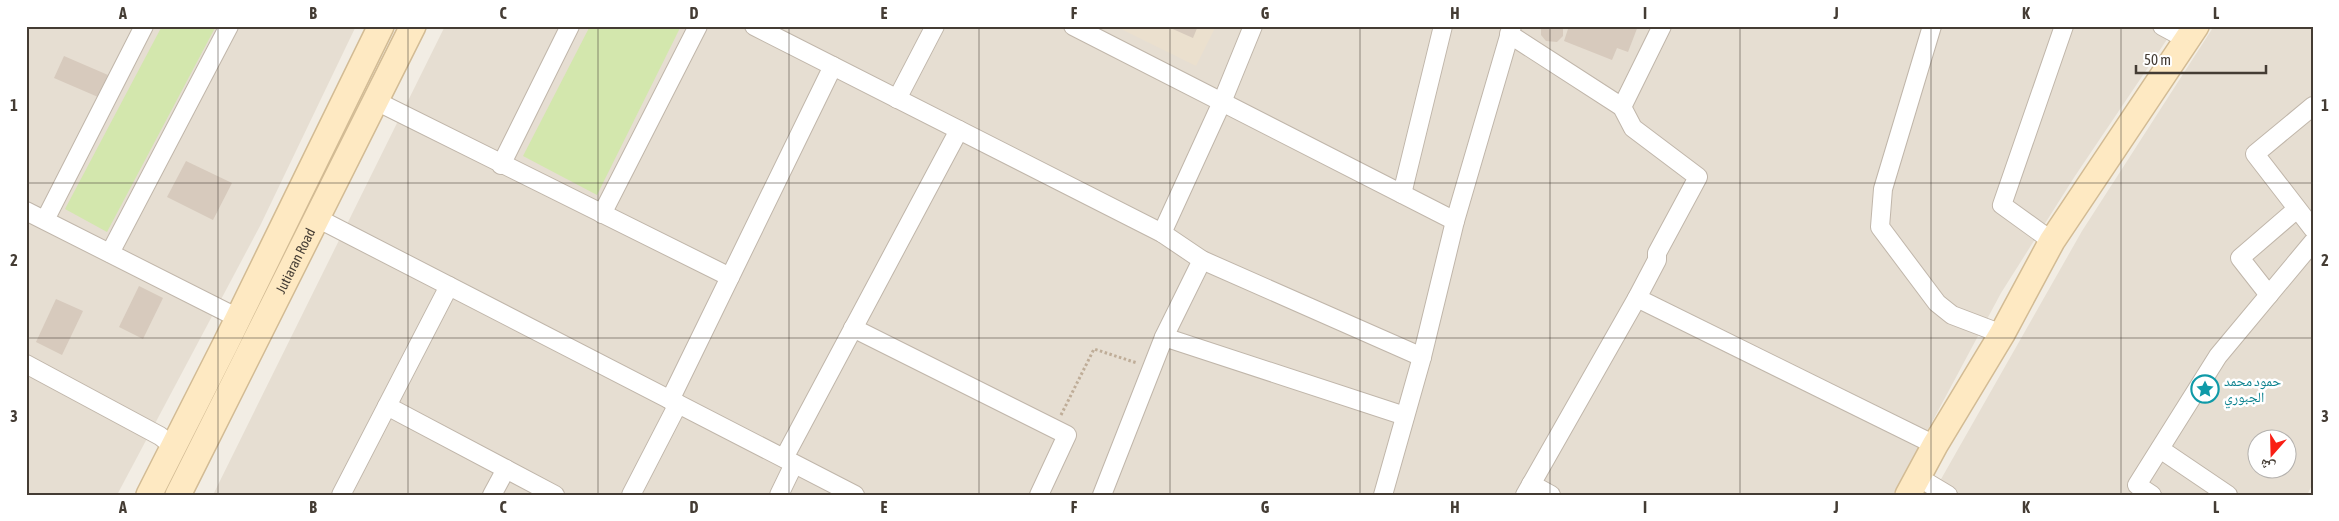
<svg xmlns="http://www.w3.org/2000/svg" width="2339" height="521" font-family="'Asap Condensed','Noto Naskh Arabic',sans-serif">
	<rect width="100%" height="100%" fill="#f2ede4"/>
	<g fill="#e6ded2" fill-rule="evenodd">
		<polygon points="26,26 356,26 260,226 117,495 26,495"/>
		<polygon points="445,26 2176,26 2075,176 2001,293 1893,495 213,495"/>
		<path d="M2214,26h99v457l-6,12h-375l150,-264zM2256,438h30v30h-30z"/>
	</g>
	<polygon fill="#ebe0ce" points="1115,26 1216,26 1196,66"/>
	<g fill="#d3e7ad">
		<polygon points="162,26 216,26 107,232 65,209"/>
		<polygon points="590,26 681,26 597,195 523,156"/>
	</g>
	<g fill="#d7cabd">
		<polygon points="1166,26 1198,26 1193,38"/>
		<polygon points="1541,26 1563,26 1563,36 1557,42 1546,41 1541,35"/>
		<polygon points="1569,26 1638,26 1628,52 1617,48 1612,60 1564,41"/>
		<polygon points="64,56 108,75 98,97 54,78"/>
		<polygon points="186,161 232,183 213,220 167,197"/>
		<polygon points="139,286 163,298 143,339 119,327"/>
		<polygon points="56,299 83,311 62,355 36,342"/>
	</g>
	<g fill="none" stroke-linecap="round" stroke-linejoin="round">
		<g stroke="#c0b6aa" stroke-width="20">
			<g id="street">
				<polyline points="754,26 1162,233 1202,260 1422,357"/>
				<polyline points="1073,26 1455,221"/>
				<polyline points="1932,26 1883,189 1880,227 1937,303 1952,315 2002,334"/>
				<polyline points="2162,26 2188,40"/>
				<polyline points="1509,34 1622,107 1633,128 1698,177 1657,253 1657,260 1637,298 1525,495"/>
				<polyline points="897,99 935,26"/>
				<polyline points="376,101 730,277"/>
				<polyline points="2313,106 2255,154 2313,229"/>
				<polyline points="1622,107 1662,26"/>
				<polyline points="501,165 570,26"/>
				<polyline points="1402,194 1443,26"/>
				<polyline points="26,211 238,318"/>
				<polyline points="602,214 698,26"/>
				<polyline points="317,218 855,495"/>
				<polyline points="45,220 144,26"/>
				<polyline points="1162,233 1222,102 1253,26"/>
				<polyline points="2052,241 2002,205 2064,26"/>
				<polyline points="110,253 229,26"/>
				<polyline points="2269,295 2240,258 2297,209"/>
				<polyline points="1637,298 1935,445"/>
				<polyline points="853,328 1067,435 1039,495"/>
				<polyline points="1164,337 1405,416"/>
				<polyline points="26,364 160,436 174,447"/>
				<polyline points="670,400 833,66"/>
				<polyline points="387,406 555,495"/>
				<polyline points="2160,449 2228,495"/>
				<polyline points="784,458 959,130"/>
				<polyline points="1918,477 1948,495"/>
				<polyline points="1531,484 1551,495"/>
				<polyline points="341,495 449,286"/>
				<polyline points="492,495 506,469"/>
				<polyline points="631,495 678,404"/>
				<polyline points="779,495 794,464"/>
				<polyline points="1102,495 1164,337 1202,260"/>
				<polyline points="1383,495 1422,357 1455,221 1512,26"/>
				<polyline points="2152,495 2137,485 2218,356 2313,242"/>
			</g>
		</g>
		<g stroke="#d2bb94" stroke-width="28">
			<g id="secondary">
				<polyline points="149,495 226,343 381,26"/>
				<path id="s1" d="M178,495l235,-469"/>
				<polyline points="1908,495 1935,445 2002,334 2052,241 2196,26"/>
			</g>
		</g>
		<polyline stroke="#bfad98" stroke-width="3" stroke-dasharray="2.5 2.5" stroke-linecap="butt" points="1061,415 1094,349 1137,363"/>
		<use href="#street" stroke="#fff" stroke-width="18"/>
		<use href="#secondary" stroke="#fee9c2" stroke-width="25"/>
	</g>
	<path fill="none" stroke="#443c34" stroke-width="1" stroke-opacity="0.55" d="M218,26v469M408,26v469M598,26v469M789,26v469M979,26v469M1170,26v469M1360,26v469M1550,26v469M1740,26v469M1931,26v469M2121,26v469M26,183h2287M26,338h2287"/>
	<defs>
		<g id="sight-ring" transform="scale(1.4375)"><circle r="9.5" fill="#fff" stroke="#0f9aa8" stroke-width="1.5"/><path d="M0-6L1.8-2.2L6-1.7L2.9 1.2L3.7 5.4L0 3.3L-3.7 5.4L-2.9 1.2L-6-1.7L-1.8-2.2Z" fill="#0f9aa8"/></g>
	</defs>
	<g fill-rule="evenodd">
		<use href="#sight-ring" x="2205" y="389"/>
	</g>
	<g text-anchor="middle" stroke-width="5" stroke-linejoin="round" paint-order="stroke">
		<g font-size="14" fill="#443c34" stroke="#fff">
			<text dy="5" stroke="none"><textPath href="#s1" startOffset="262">Jutiaran Road</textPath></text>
		</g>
		<g font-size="14" fill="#0d838f" stroke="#fff" text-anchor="start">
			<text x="2224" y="386">حمود محمد<tspan x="2224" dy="16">الجبوري</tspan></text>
		</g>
	</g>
	<rect width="2339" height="521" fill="none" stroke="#ffffff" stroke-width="55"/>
	<g transform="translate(2272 454) rotate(200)"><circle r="24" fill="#ffffff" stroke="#b4b1ae"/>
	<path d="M0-4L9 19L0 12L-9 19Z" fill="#f91e14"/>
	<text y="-8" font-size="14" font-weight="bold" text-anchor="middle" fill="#443c34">ش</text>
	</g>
	<path d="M2136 65v8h130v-8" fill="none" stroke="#443c34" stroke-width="2.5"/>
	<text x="2144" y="65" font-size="15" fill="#443c34" stroke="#ffffff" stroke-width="4" paint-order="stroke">50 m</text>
	<rect x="28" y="28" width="2284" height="466" fill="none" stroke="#443c34" stroke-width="2"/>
	<g font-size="16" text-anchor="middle" font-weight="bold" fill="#443c34">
		<text x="123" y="19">A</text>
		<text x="313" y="19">B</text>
		<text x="503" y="19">C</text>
		<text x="694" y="19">D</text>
		<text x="884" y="19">E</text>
		<text x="1074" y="19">F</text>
		<text x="1265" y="19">G</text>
		<text x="1455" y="19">H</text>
		<text x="1645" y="19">I</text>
		<text x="1836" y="19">J</text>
		<text x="2026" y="19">K</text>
		<text x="2216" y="19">L</text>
		<text x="14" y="111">1</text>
		<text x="2325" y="111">1</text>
		<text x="14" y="266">2</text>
		<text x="2325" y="266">2</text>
		<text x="14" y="422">3</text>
		<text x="2325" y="422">3</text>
		<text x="123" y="513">A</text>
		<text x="313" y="513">B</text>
		<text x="503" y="513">C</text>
		<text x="694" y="513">D</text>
		<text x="884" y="513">E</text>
		<text x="1074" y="513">F</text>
		<text x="1265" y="513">G</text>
		<text x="1455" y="513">H</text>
		<text x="1645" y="513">I</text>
		<text x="1836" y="513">J</text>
		<text x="2026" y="513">K</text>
		<text x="2216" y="513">L</text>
	</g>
</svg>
